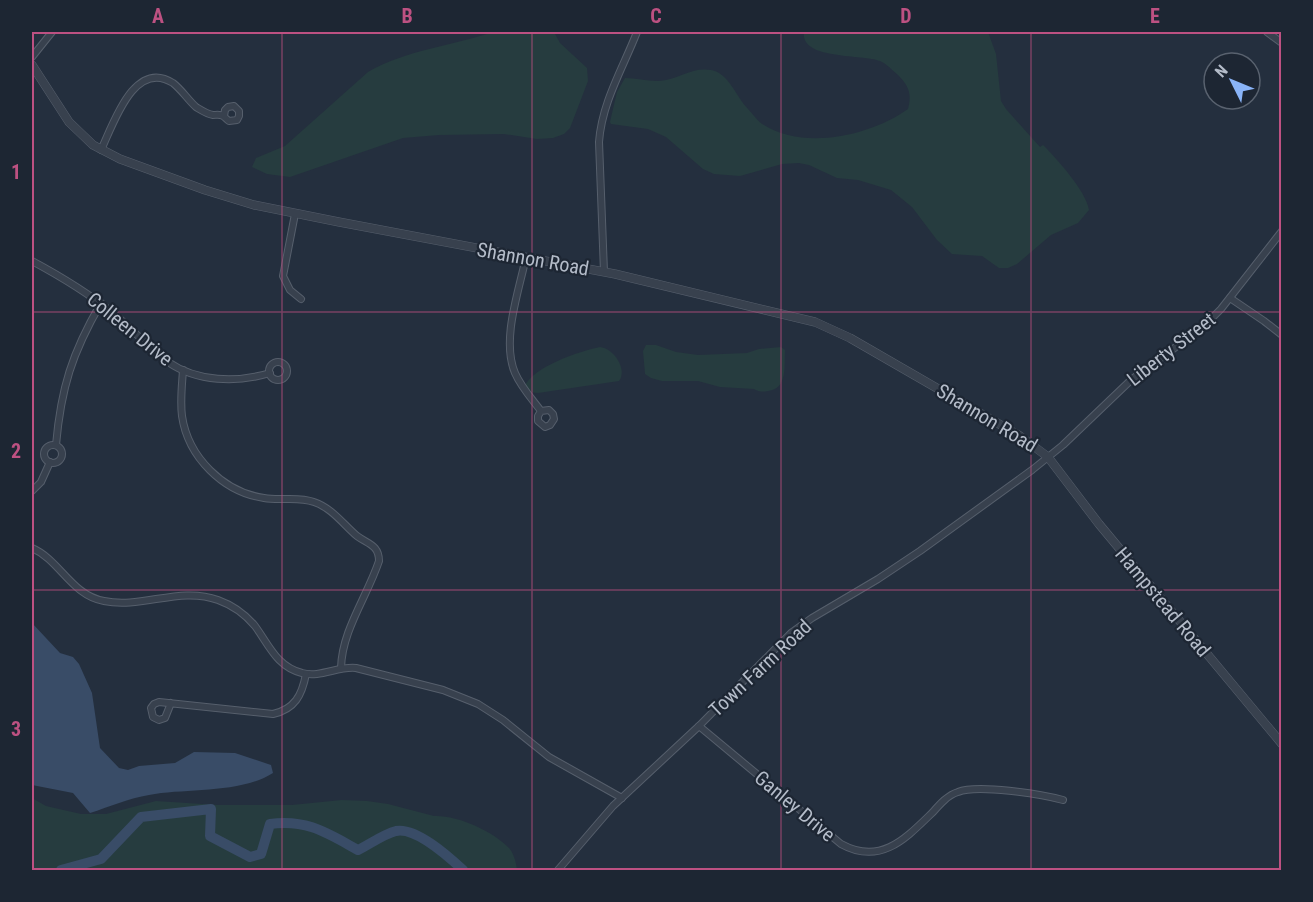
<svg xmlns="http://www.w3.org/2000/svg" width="1313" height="902" font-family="'Roboto Condensed',sans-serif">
	<rect width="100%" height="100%" fill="#242f3e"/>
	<g fill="#263c3f">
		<path d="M493,32h61l6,11 27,25 1,13 -18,47 -6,6 -11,4 -16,1 -33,-5 -65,1 -36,3 -113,39 -23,-3 -15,-7 4,-9 29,-12 83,-74c38,-22 84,-26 125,-40z"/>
		<path d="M804,32h184l8,22 5,47 5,8 34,38 3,-2c14,14 43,46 46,65l-11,13 -27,12 -34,29 -9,4h-9l-17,-12 -30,-2 -15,-14 -25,-33 -21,-17 -33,-10 -21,-2 -28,-13 -10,-2 -17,1 -42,12 -26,-2 -11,-5 -37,-32 -18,-8 -37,-5 -1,-2 7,-30 8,-14c14,0 28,5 41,2 16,-3 27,-13 45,-10 18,3 25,27 37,39 5,5 10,13 16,16 41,26 108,10 144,-16 4,-15 1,-23 -10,-34 -6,-5 -11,-11 -18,-14 -18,-7 -80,-1 -76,-29z"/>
		<path d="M646,345h10l20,7 22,3 49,-2 12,-4 22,-2 4,3c-1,15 3,39 -17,41 -5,1 -9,1 -14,-2l-34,-2 -22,-6h-36l-11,-3 -6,-4 -2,-23z"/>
		<path d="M600,347c13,1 28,22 19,34l-81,12 -9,-1 -5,-4c7,-21 56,-37 76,-41z"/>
		<path d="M32,798l14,8 35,8h25l50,-13 62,4h74l50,-5 25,1 21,3 46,12c23,-1 59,15 75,32 5,6 7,14 8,22h-485z"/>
	</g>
	<path fill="#394c67" d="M32,623l28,30 13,4 6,7 13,29 8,55 19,20 9,2 11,-4 36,-3 19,-11 41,1 36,12 2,8c-33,21 -87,15 -124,22 -20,3 -40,12 -59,18l-17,-20 -41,-8z"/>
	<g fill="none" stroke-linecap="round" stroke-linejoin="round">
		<path stroke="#394c67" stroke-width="10" d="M61,870l40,-11 40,-42 70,-8 -1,27 40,21 11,-3 9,-30c37,-5 57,9 88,26 12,-6 26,-16 38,-19 20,-4 53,26 67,39"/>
		<g stroke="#565f6c" stroke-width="8">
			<g id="minor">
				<polyline points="1267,32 1282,43"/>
				<polyline points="32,57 52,32"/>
				<path d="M101,150c12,-25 33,-92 72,-67 9,7 15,17 23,24 5,3 11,7 17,8 3,0 7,-1 10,1 2,1 4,4 6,5l8,-1 2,-4v-5l-5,-5 -6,1 -3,3 -1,6"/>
				<polyline points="295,214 283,276 290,290 301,299"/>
				<path d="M526,257c-7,34 -25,83 -11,116 6,14 17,26 26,38l-3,5v5l7,6 5,-2 4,-6 -1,-5 -4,-4 -8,1"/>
				<path d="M32,261c28,15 56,32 81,52 19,15 35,35 55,49 29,20 69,21 102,11"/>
				<path d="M604,272l-5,-130c3,-40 24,-74 38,-110"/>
				<polyline points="1230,298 1264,321 1282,335"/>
				<circle cx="278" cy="371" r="9"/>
				<path d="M183,370c-1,15 -3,31 -1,46 6,41 41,76 82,82 17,3 34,-2 50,4 18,6 29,22 43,34 11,8 22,9 22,25 -12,36 -37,69 -38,107"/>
				<path d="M56,445c5,-57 16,-92 45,-142"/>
				<circle cx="53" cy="454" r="9"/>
				<polyline points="32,491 41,482 50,462"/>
				<path d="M32,548c28,12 39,47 72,53 38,8 76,-15 114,-1 14,5 27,14 37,26 14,19 22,41 47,47 18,5 36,-7 54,-5l87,22 35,14 25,16 46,37 73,41"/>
				<path d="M171,703l-6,15 -6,2 -6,-3 -2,-9 3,-4 5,-2 114,12c22,-5 29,-19 33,-40"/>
				<path d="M699,726l142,118c40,22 65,-6 92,-32 7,-8 15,-17 25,-20 19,-8 83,2 105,8"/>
				<polyline points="558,870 613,806 699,726 791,633 812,618 878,579 920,551 1032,470 1063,445 1131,380 1203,327 1221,309 1282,231"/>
			</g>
		</g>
		<g stroke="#565f6c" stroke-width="9">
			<polyline id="tertiary" points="32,65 69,122 93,145 120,159 205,190 254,205 339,222 615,274 815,322 850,338 1020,436 1048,457 1099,524 1282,744"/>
		</g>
		<use href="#minor" stroke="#38414e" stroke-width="6"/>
		<use href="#tertiary" stroke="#38414e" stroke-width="8"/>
	</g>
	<path fill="none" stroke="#bd5182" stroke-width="1.5" stroke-opacity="0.55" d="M282,32v838M532,32v838M781,32v838M1031,32v838M32,312h1250M32,590h1250"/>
	<g text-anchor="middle" stroke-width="4.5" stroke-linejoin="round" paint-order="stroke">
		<g font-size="20" fill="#b4bcc9" stroke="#1d2633">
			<text transform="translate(533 259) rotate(10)" y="7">Shannon Road</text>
			<text transform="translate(130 329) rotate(39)" y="7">Colleen Drive</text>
			<text transform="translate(1171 349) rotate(-38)" y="7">Liberty Street</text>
			<text transform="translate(987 418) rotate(31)" y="7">Shannon Road</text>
			<text transform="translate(1163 602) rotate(50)" y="7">Hampstead Road</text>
			<text transform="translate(760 668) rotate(-43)" y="7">Town Farm Road</text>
			<text transform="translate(795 806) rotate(40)" y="7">Ganley Drive</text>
		</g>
	</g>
	<rect width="1313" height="902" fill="none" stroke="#1d2633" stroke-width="66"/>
	<g transform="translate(1232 81) rotate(313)"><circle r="28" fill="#1d2633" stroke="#59626f" stroke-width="1.5"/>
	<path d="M0-4.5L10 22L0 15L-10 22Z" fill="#8ab4f8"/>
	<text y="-9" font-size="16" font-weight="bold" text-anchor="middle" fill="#b4bcc9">N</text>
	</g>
	<rect x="33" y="33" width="1247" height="836" fill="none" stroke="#bd5182" stroke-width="2"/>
	<g font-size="20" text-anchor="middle" font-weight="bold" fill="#bd5182">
		<text x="158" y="23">A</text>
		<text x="407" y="23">B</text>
		<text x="656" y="23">C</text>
		<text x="906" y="23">D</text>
		<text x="1155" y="23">E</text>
		<text x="16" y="179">1</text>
		<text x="16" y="458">2</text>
		<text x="16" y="736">3</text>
	</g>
</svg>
